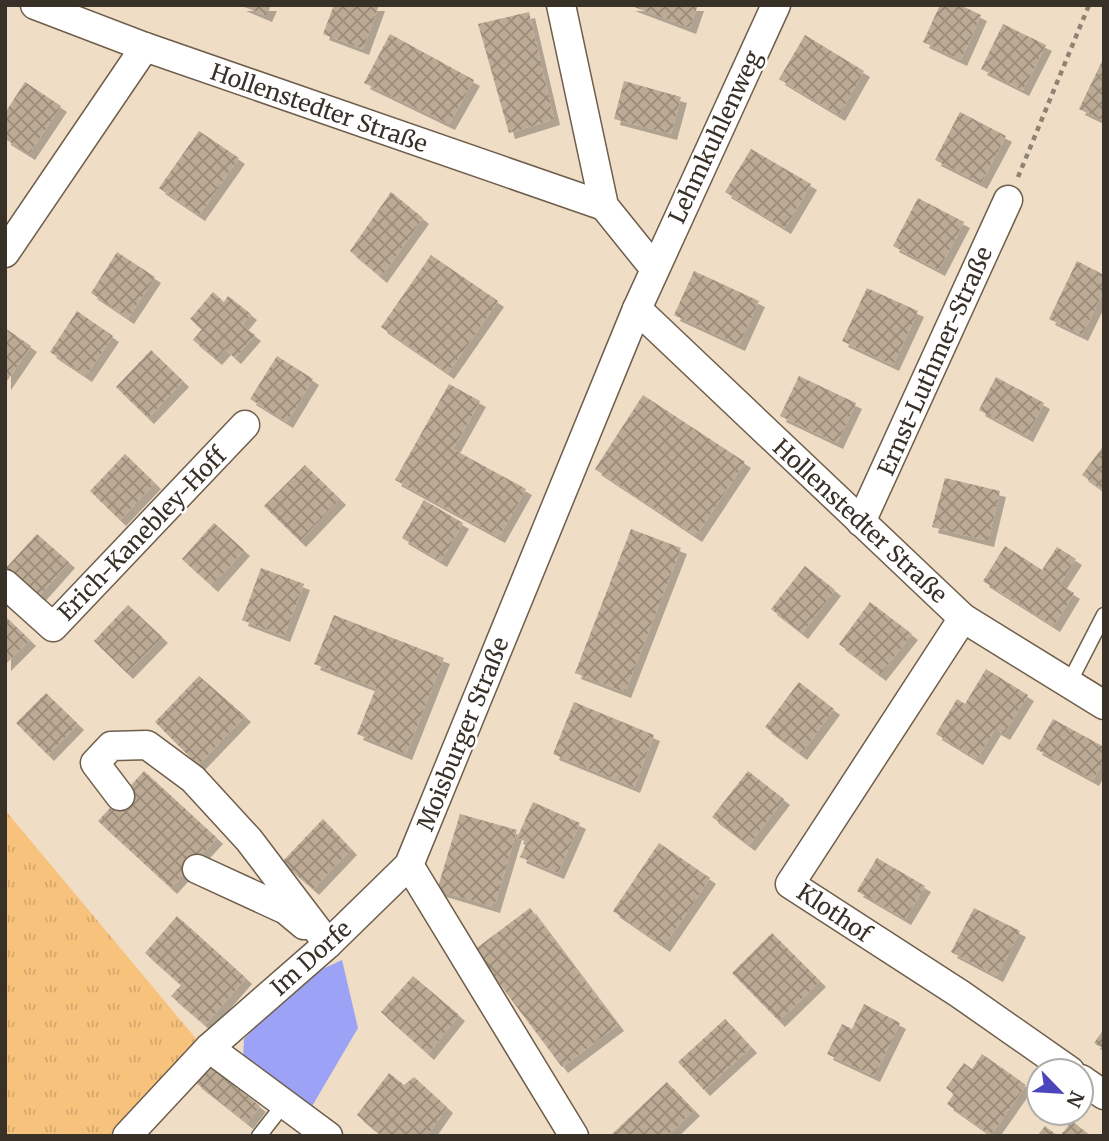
<svg xmlns="http://www.w3.org/2000/svg" width="1109" height="1141" font-family="Merriweather,serif">
	<defs>
		<pattern id="grass-tufts" width="24" height="20" patternUnits="userSpaceOnUse" patternTransform="scale(1.75)"><rect width="24" height="20" fill="#f7c27c"/><path d="M3 7l-1-3M5 7V3M7 7l1-3M15 17l-1-3M17 17v-4M19 17l1-3" fill="none" stroke="#d4a76b"/></pattern>
		<pattern id="building-cross-hatch" width="8" height="8" patternUnits="userSpaceOnUse" patternTransform="scale(1.75)"><rect width="8" height="8" fill="#bcaa95"/><path d="M0 0l8 8M0 8l8-8" fill="none" stroke="#9a8b7a"/></pattern>
		<filter id="shadow"><feDropShadow dx="6" dy="6" stdDeviation="0" flood-color="#0004"/></filter>
	</defs>
	<rect width="100%" height="100%" fill="#efddc6"/>
	<polygon fill="url(#grass-tufts)" points="5,810 198,1041 111,1136 5,1136"/>
	<polygon fill="#9ca3f6" points="342,960 358,1028 308,1113 243,1061 244,1039 305,977"/>
	<g fill="url(#building-cross-hatch)" filter="url(#shadow)">
		<polygon points="240,5 271,5 266,16"/>
		<polygon points="334,5 379,5 363,49 323,34"/>
		<polygon points="629,5 698,5 690,28"/>
		<polygon points="940,5 960,5 981,15 961,60 923,42"/>
		<polygon points="529,12 554,119 509,133 478,24"/>
		<polygon points="1003,24 1046,45 1023,90 981,69"/>
		<polygon points="390,34 474,80 449,124 364,83"/>
		<polygon points="805,35 864,71 839,115 779,79"/>
		<polygon points="1104,57 1104,121 1079,109"/>
		<polygon points="624,81 681,97 671,134 614,119"/>
		<polygon points="25,82 61,106 29,154 5,139 5,113"/>
		<polygon points="960,112 1006,136 981,183 935,160"/>
		<polygon points="199,131 239,158 199,215 159,188"/>
		<polygon points="751,149 811,184 785,228 725,192"/>
		<polygon points="391,192 423,218 381,277 350,251"/>
		<polygon points="918,198 964,222 939,270 893,246"/>
		<polygon points="117,252 155,277 128,318 91,293"/>
		<polygon points="431,255 498,301 448,373 381,327"/>
		<polygon points="1077,261 1104,275 1104,290 1082,335 1049,319"/>
		<polygon points="694,271 759,301 739,345 674,315"/>
		<polygon points="867,288 918,311 893,365 842,341"/>
		<polygon points="213,292 224,302 228,296 251,314 242,325 255,335 235,358 225,349 216,359 193,340 202,329 190,319"/>
		<polygon points="77,311 113,336 86,376 50,352"/>
		<polygon points="5,328 31,346 5,384"/>
		<polygon points="151,350 183,381 148,418 116,387"/>
		<polygon points="277,356 313,379 287,422 250,399"/>
		<polygon points="799,376 856,403 837,443 780,416"/>
		<polygon points="996,377 1044,403 1027,436 979,410"/>
		<polygon points="449,384 480,401 453,449 526,489 499,537 395,480"/>
		<polygon points="643,395 745,462 696,536 595,469"/>
		<polygon points="1104,445 1104,491 1082,475"/>
		<polygon points="125,454 155,483 120,520 90,491"/>
		<polygon points="305,465 340,499 300,541 264,506"/>
		<polygon points="945,478 1000,491 988,541 932,527"/>
		<polygon points="424,500 463,523 441,561 402,538"/>
		<polygon points="214,523 244,550 212,586 182,559"/>
		<polygon points="631,529 681,548 625,692 575,673"/>
		<polygon points="37,534 69,562 37,598 5,569"/>
		<polygon points="1005,546 1042,570 1057,547 1076,559 1060,584 1074,593 1054,626 983,581"/>
		<polygon points="805,566 835,590 802,633 771,609"/>
		<polygon points="261,568 304,584 284,636 242,620"/>
		<polygon points="870,602 912,634 880,675 839,644"/>
		<polygon points="128,605 162,637 127,673 94,641"/>
		<polygon points="334,615 444,658 406,754 357,734 376,688 314,664"/>
		<polygon points="5,616 30,640 5,665"/>
		<polygon points="986,669 1028,695 1004,734 995,729 977,759 936,734 957,699 965,704"/>
		<polygon points="199,676 245,716 198,765 155,722"/>
		<polygon points="799,682 834,709 801,754 765,727"/>
		<polygon points="46,693 78,724 48,755 16,723"/>
		<polygon points="574,702 654,735 634,787 553,754"/>
		<polygon points="1053,719 1104,747 1104,760 1093,780 1036,749"/>
		<polygon points="144,771 217,838 171,888 98,821"/>
		<polygon points="748,771 784,799 749,845 712,817"/>
		<polygon points="533,802 580,823 558,873 520,857 527,842 517,838"/>
		<polygon points="460,814 517,830 494,907 437,890"/>
		<polygon points="323,819 351,849 313,889 282,862"/>
		<polygon points="659,843 710,878 664,946 613,911"/>
		<polygon points="877,858 925,886 905,919 857,891"/>
		<polygon points="530,908 618,1025 562,1067 474,950"/>
		<polygon points="974,908 1020,931 997,976 951,952"/>
		<polygon points="177,916 246,978 205,1025 171,996 181,985 145,953"/>
		<polygon points="772,933 820,981 779,1021 732,973"/>
		<polygon points="413,976 459,1015 428,1054 381,1012"/>
		<polygon points="864,1004 900,1023 874,1076 827,1054 842,1024 852,1029"/>
		<polygon points="725,1019 751,1047 704,1090 678,1062"/>
		<polygon points="1104,1029 1104,1049 1094,1043"/>
		<polygon points="982,1054 1026,1085 991,1135 947,1104 954,1094 946,1088 964,1063 972,1069"/>
		<polygon points="208,1065 260,1106 247,1123 195,1082"/>
		<polygon points="389,1073 404,1085 414,1077 447,1107 427,1136 382,1136 357,1115"/>
		<polygon points="667,1082 694,1110 667,1136 610,1136"/>
		<polygon points="1072,1121 1091,1136 1060,1136"/>
		<polygon points="1045,1126 1058,1136 1037,1136"/>
	</g>
	<g fill="none" stroke-linecap="round" stroke-linejoin="round">
		<g stroke="#6e5e4b" stroke-width="17">
			<g id="lane">
				<polyline points="1069,683 1104,615"/>
				<polyline points="259,1136 284,1104"/>
			</g>
		</g>
		<g stroke="#6e5e4b" stroke-width="31">
			<g id="street">
				<polyline points="35,5 145,47 604,206"/>
				<polyline points="561,5 604,206 654,268"/>
				<polyline points="5,253 145,47"/>
				<polyline points="637,309 963,618 1104,705"/>
				<polyline points="861,522 1008,200"/>
				<polyline points="5,584 53,627 245,425"/>
				<polyline points="963,618 790,884 960,994 1070,1071"/>
				<polyline points="120,796 95,763 111,746 147,745 193,779 249,840 328,944"/>
				<polyline points="409,865 574,1136"/>
				<polyline points="197,869 286,910 304,925"/>
				<polyline points="209,1048 328,1136"/>
				<polyline points="1081,1079 1104,1095"/>
				<polyline points="127,1136 209,1048 328,944 409,865 637,309 776,5"/>
			</g>
		</g>
		<polyline stroke="#8e8272" stroke-width="4.5" stroke-dasharray="5 5" stroke-linecap="butt" points="1018,177 1089,5"/>
		<use href="#lane" stroke="#fff" stroke-width="14"/>
		<use href="#street" stroke="#fff" stroke-width="28"/>
	</g>
	<g text-anchor="middle" stroke-width="5" stroke-linejoin="round" paint-order="stroke">
		<g font-size="23" fill="#383128" stroke="#fff">
			<text transform="translate(319 108) rotate(19)" y="8">Hollenstedter Straße</text>
			<text transform="translate(715 137) rotate(-65)" y="8">Lehmkuhlenweg</text>
			<text transform="translate(935 361) rotate(-66)" y="8">Ernst-Luthmer-Straße</text>
			<text transform="translate(860 521) rotate(43)" y="8">Hollenstedter Straße</text>
			<text transform="translate(142 534) rotate(-46)" y="8">Erich-Kanebley-Hoff</text>
			<text transform="translate(463 734) rotate(-68)" y="8">Moisburger Straße</text>
			<text transform="translate(834 913) rotate(34)" y="8">Klothof</text>
			<text transform="translate(311 958) rotate(-42)" y="8">Im Dorfe</text>
		</g>
	</g>
	<rect width="1109" height="1141" fill="none" stroke="#383128" stroke-width="14"/>
	<g transform="translate(1060 1092) rotate(115)"><circle r="33" fill="#ffffff" stroke="#afada9" stroke-width="2"/>
	<path d="M0-5L12 26L0 18L-12 26Z" fill="#4c46bd"/>
	<text y="-10" font-size="19" font-weight="bold" text-anchor="middle" fill="#383128">N</text>
	</g>
</svg>
